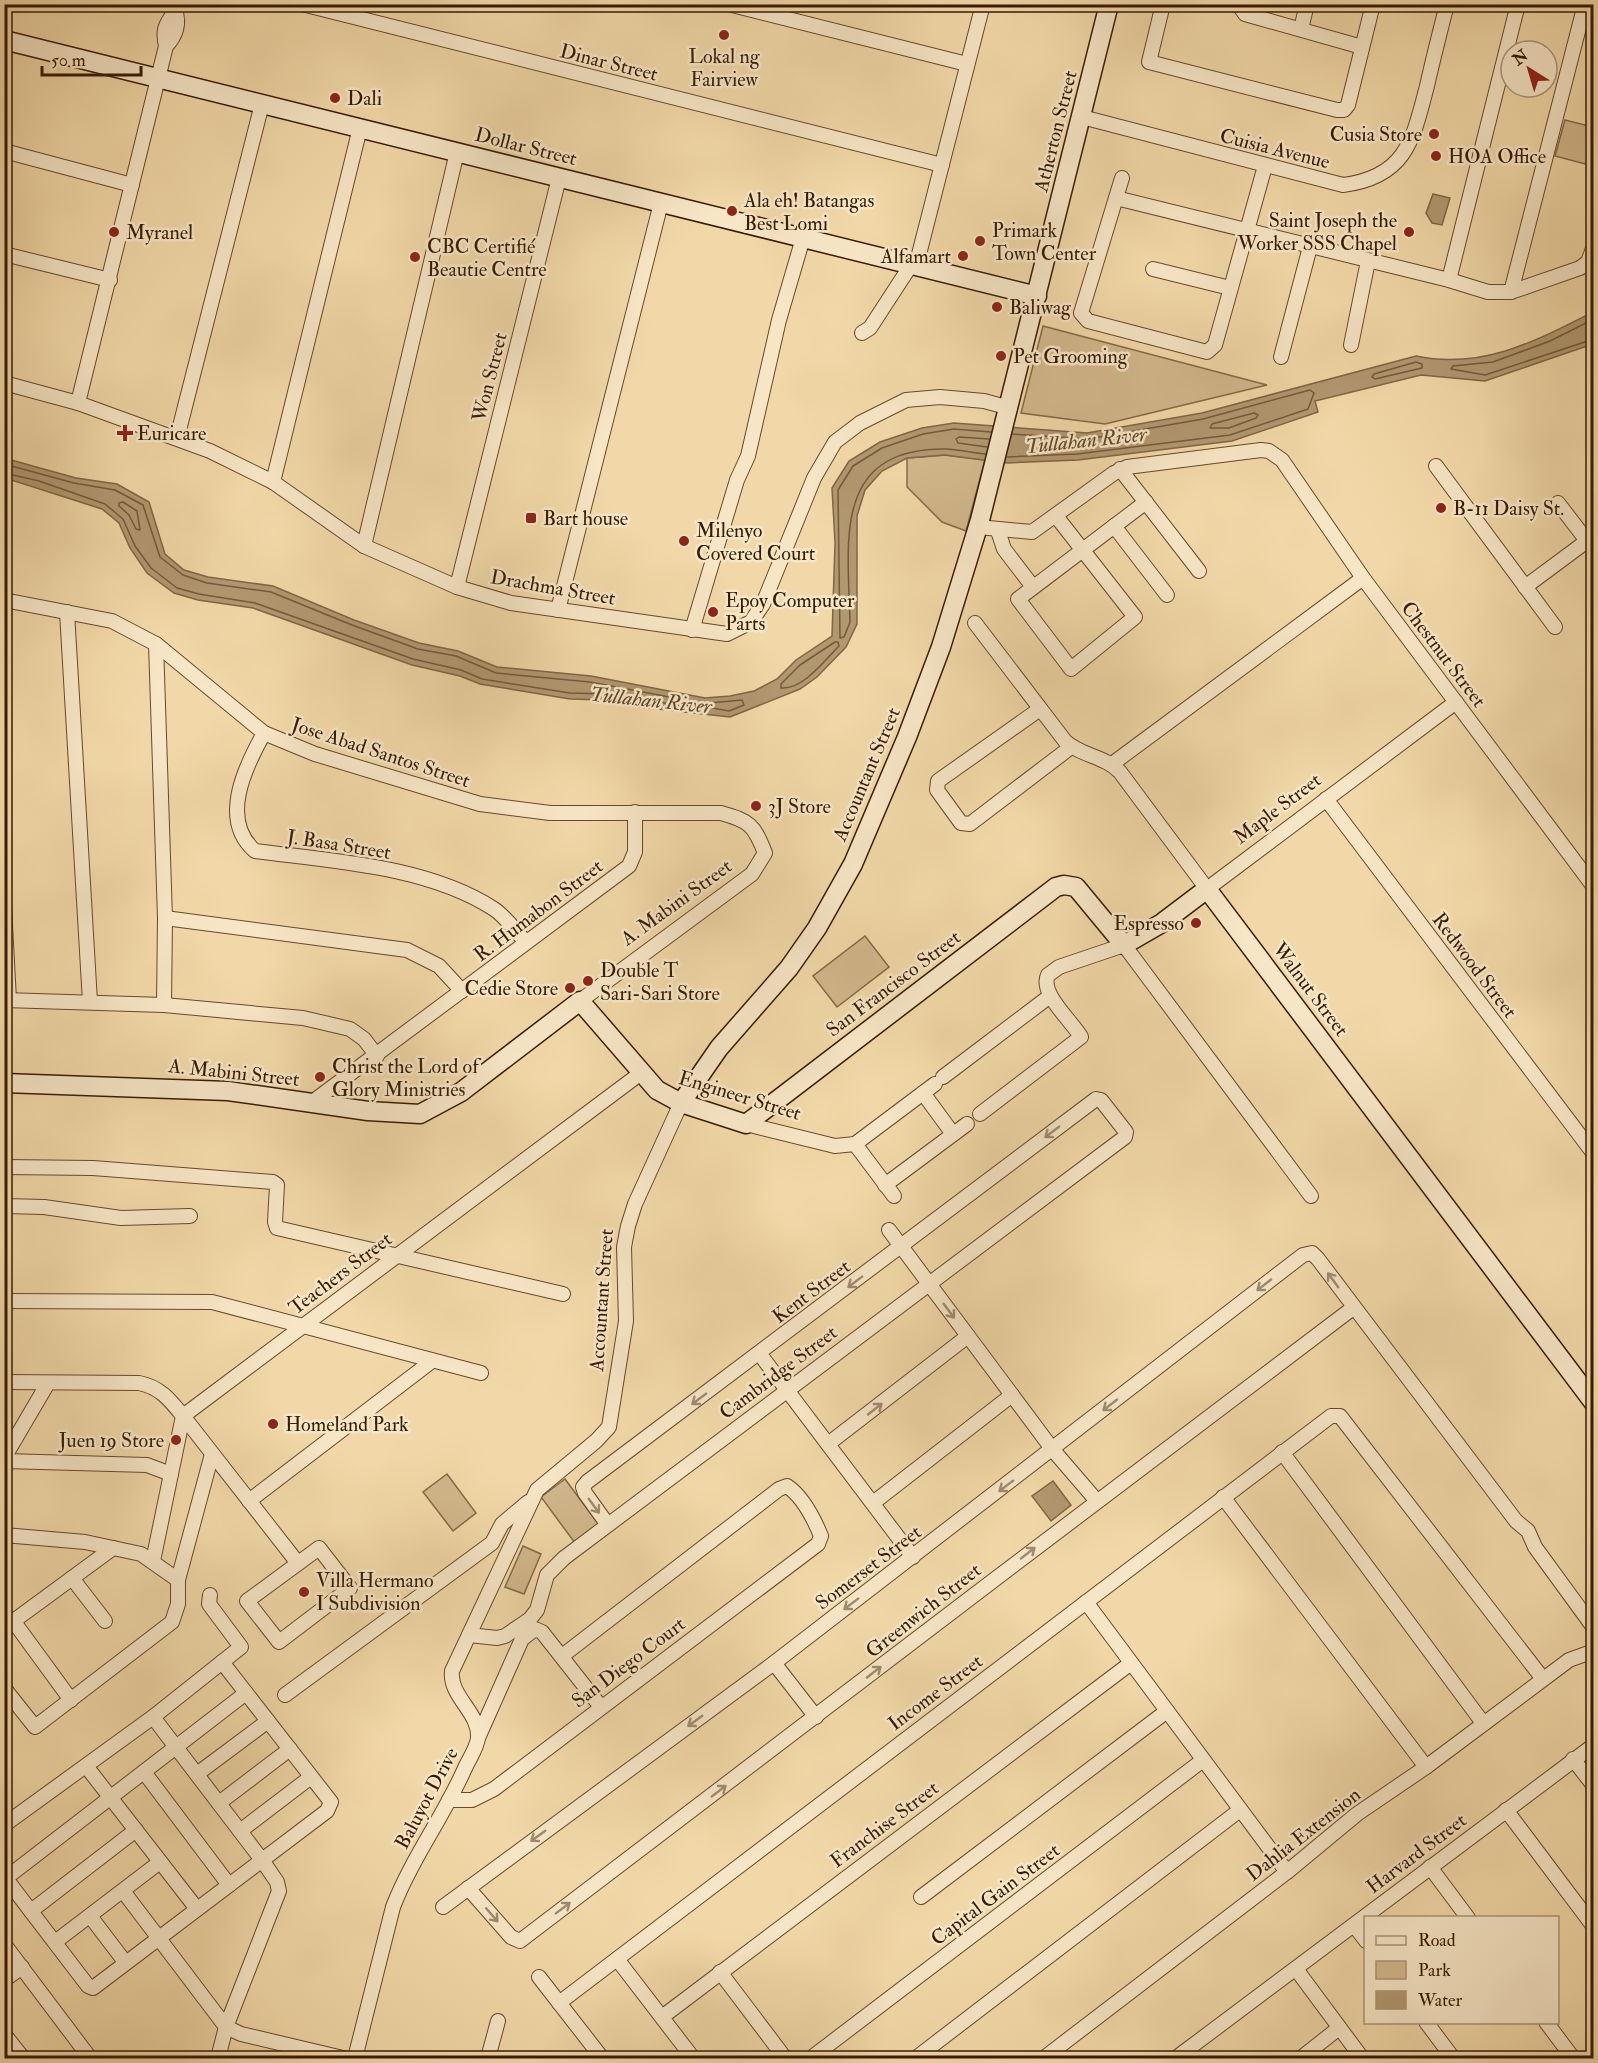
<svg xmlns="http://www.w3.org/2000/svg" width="1598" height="2063" font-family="'IM FELL Double Pica',serif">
	<rect width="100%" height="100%" fill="#f2d8a8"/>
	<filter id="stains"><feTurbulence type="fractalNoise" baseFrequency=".00333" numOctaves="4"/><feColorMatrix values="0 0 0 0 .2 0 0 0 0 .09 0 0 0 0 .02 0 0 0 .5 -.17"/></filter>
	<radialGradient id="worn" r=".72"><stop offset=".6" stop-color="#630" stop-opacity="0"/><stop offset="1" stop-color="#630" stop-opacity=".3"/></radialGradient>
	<g fill="#d2b88c" stroke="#846a48" stroke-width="1.5">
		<polygon points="1565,120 1593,127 1593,166 1555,156"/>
		<polygon points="1043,326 1267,385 1105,424 1021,413"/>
		<polygon points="945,455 985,460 966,531 942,522 907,487 907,458"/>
		<polygon points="865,936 889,967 837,1007 813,976"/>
		<polygon points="447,1474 476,1513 453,1531 423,1492"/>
		<polygon points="565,1479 599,1525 575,1543 541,1497"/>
		<polygon points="523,1546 541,1554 524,1594 505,1587"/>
	</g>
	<g fill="#b29870" stroke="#806644" stroke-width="1.5">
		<polygon points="1433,194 1450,198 1442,225 1432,223 1426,213"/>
		<path d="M1593,312v32l-108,37 -64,-6 -106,26 3,11 -86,29 -154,19 -71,3 -62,-8 -38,3 -25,13 -17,19 -8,26v108l-11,23 -29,30 -17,12 -70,28 -91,-10 -34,-7 -35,-1 -90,-15 -20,-8 -48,-11 -159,-57 -55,-8 -24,-7 -27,-20 -17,-25 -11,-25 -17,-14 -97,-31 -1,-20 72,20 41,6 32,18 16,52 19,16 24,7 65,9 81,34 65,23 39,8 39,16 94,9 114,22 25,-2 24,-5 23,-12 19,-19 36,-24 3,-93 -3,-55 17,-27 31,-19 42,-14 32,-5 133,10 115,-20 214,-57c66,14 120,-15 177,-44z"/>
		<polygon points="1053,1481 1071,1505 1051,1521 1032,1496"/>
	</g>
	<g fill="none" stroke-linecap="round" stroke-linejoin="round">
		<g stroke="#745a3a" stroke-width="1.5">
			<polyline points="1594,319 1550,341 1493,362 1453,366 1451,369 1485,375 1594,339"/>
			<polygon points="1416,362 1422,364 1422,368 1375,379 1372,377 1374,374"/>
			<polygon points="1254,413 1258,415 1256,418 1229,428 1210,428 1212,424"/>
			<polyline points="987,447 958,443 956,439 959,437 989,439"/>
			<path d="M986,454c-14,-1 -28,-5 -41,-5 -113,-1 -97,93 -95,173l-6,15 -4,1 -2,-148 15,-24 29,-18 41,-14 31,-5 37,3"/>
			<polyline points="1007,457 1077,454 1230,435 1308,409 1314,393 1310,390 1203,419 1088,439 1012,434"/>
			<polyline points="4,464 74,483 115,490 143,505 160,557 183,575 207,583 271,592 352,625 418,649 456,656 496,673 590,682 696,702 698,706 695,708 607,694 570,693 482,679 461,670 413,659 255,603 199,594 177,588 151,568 135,546 123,519 105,504 39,481 4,473"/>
			<polygon points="123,502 137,511 140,530 136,529 129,515 119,506 119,503"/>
			<path d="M835,642h3l1,4c-14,14 -36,44 -58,42v-4l19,-19z"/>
			<polygon points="742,700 744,705 729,711 707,707 709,703"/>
		</g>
		<g stroke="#654a2c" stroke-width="16">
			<g id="street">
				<polyline points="302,4 942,165"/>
				<polyline points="728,4 967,64"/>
				<polyline points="1163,4 1149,62 1337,110 1344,110 1348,105 1373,4"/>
				<polyline points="1238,4 1245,14 1362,47"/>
				<polyline points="1301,29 1307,4"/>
				<path d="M166,46c10,-10 14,-23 9,-36"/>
				<path d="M1082,117l261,68c63,-8 70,-45 84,-99 6,-27 13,-54 20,-82"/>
				<polyline points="4,151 132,185"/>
				<polyline points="1122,178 1081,313 1088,321 1207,352 1215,345 1265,166"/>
				<polyline points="1116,198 1449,280 1488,292 1511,292 1580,268 1588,262 1594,246"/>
				<polyline points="4,254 110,280"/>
				<polyline points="916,266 983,4"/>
				<polyline points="1153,269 1230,288"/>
				<polyline points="1449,280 1518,4"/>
				<polyline points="1511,292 1585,4"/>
				<polyline points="862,333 870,328 911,265"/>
				<polyline points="1351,345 1368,261"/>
				<polyline points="1281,357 1310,247"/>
				<polyline points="4,383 78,403 210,451 273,482 364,546 457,587 511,603 727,634 751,622 763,604 814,478 835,442 860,423 906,400 940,397 984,401 1010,408"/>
				<path d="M78,403l88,-357c-6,-24 7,-25 11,-42"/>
				<polyline points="177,438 262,104"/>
				<polyline points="1436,466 1555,627"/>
				<polyline points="1120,469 1199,571"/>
				<polyline points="273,482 360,128"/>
				<polyline points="1558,503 1594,550"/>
				<polyline points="1056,516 1135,617 1071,669 1018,599 1146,502"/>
				<polyline points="1114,526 1167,595"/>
				<polyline points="978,527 1032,532 1114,473 1127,467 1261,450 1269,451 1282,460 1363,578 1594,887"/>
				<polyline points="998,531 1004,549 1033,587"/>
				<polyline points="364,546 457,152"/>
				<polyline points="457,587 559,178"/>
				<polyline points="1525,587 1587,541"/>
				<path d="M4,600l108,21 44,23 108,89 51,21 165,50 70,9h171c29,8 33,12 44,40l-13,21 -172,127"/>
				<polyline points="558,610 661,203"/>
				<polyline points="67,612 90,1002"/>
				<path d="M975,623l90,118c16,15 40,15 55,31l87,117 249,-187"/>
				<polyline points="692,630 737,480 748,456 779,320 803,238"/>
				<polyline points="156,644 165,918 164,1005"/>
				<polyline points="1040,709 938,781 937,790 961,823 970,824 1071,747"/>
				<path d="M264,733c-19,34 -45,87 -9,118 77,10 173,15 239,58 12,8 22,23 32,33"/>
				<polyline points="1112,764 1363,578"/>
				<polyline points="1326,799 1594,1154"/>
				<polyline points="4,906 9,1000"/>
				<polyline points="165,918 407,950 439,966 462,991"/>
				<polyline points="4,1000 164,1005 303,1018 350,1029 364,1039 377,1056"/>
				<polyline points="943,1077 1050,996"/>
				<polyline points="923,1093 953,1134"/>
				<polyline points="311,1103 629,866 635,852 635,812"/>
				<path d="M980,1114l101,-77c-9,-16 -42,-44 -33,-62l11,-8 65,-22 187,251"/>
				<polyline points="746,1124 835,1146 855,1144 935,1084"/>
				<polyline points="855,1144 894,1196"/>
				<polyline points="4,1167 93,1168 273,1182 277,1185 275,1222 277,1228 563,1294"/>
				<polyline points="885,1185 967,1124"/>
				<polyline points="4,1206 44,1207 121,1218 190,1216"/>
				<polyline points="889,1230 1053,1450 1096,1500"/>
				<polyline points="4,1301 212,1302 481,1373"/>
				<polyline points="759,1353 913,1557"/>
				<path d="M4,1382l135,1c21,4 31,17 44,33l114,146"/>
				<polyline points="828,1444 968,1336"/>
				<polyline points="1282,1452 1483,1723"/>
				<polyline points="4,1458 48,1383"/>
				<polyline points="4,1461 147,1465 171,1474"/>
				<polyline points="1223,1497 1426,1767"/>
				<polyline points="249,1501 432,1361"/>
				<polyline points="873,1503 1012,1395"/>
				<polyline points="4,1535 85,1542 141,1554 178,1580"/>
				<polygon points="319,1548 350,1588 279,1642 247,1601"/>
				<polyline points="153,1561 183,1416 641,1073"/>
				<polyline points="72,1578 105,1621"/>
				<polyline points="1086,1602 1287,1872"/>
				<polyline points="14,1622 71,1700"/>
				<polyline points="4,1628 113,1548"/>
				<polyline points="469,1635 497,1638 505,1636 530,1619 537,1610 547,1575 564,1558 1125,1137 1126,1132 1101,1100 1096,1099 587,1482 583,1487 585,1493 608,1525"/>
				<polyline points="774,1663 816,1717"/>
				<polyline points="4,1688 35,1727 172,1622 178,1604 178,1580 212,1454"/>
				<polyline points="285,1695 492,1543 502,1524 528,1502"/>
				<polyline points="153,1717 262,1860 277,1882 279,1891 226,2027 218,2058"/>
				<polyline points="478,1738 522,1639 535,1629 542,1632 601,1707"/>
				<polyline points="1573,1759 1594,1786"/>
				<polyline points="86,1766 197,1909"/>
				<polyline points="144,1772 229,1885"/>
				<polyline points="197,1774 268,1721"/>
				<path d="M449,1800h23l22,-11 324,-245 3,-8c-7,-17 -19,-40 -34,-50l-8,3 -217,167"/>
				<polyline points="219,1803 290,1749"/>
				<polyline points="1506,1810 1594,1927"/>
				<polyline points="4,1825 153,1717 241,1647 209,1604 210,1595"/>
				<polyline points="240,1831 311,1777"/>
				<polyline points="1430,1867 1468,1918"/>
				<polyline points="4,1876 88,1986 93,1988 327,1811 331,1802 222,1662"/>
				<polyline points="6,1878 246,1693"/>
				<path d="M468,1888l43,49 9,4c278,-210 554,-424 833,-633"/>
				<polyline points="123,1891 226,2027 241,2034 343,2058"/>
				<polyline points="921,1897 1167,1711"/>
				<polyline points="443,1907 774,1663 1303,1255 1312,1253 1318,1259 1516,1521 1528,1531 1535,1547 1594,1628"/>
				<polyline points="31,1911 136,1830"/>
				<polyline points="90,1916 125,1962"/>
				<polyline points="1354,1925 1366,1941"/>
				<polyline points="55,1942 160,1862"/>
				<polyline points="4,1944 90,2058"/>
				<polyline points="617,1959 693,2058"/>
				<polyline points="1296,1969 1362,2058"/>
				<polyline points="720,1972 785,2058"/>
				<polyline points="539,1977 602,2058"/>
				<polyline points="4,1980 22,1967"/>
				<polyline points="559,2003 1331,1416 1340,1416 1543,1679"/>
				<polyline points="662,2017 1131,1663"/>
				<polyline points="1426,2022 1453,2058"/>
				<polyline points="1546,2022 1573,2058"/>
				<polyline points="4,2034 23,2058"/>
				<path d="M355,2058l38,-151c19,-49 51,-91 72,-139 4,-9 12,-20 13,-30 2,-26 -29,-41 -26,-67l85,-181 59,-49 13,-14 17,-106 -2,-74 4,-21 7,-22 46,-101"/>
				<polyline points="488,2058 498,2021"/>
				<polyline points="811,2058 1203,1760"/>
				<polyline points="916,2058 1240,1810"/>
				<polyline points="1044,2058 1287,1872 1357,1814 1426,1767 1569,1660 1594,1651"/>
				<polyline points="1176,2058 1594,1745"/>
				<polyline points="1301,2058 1339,2028"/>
			</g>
		</g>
		<g stroke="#361b03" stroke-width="21">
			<g id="secondary">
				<polyline points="4,40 1037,296"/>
				<polyline points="4,1083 228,1091 368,1111 420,1114 461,1092 580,1001 657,1090 681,1103 746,1124 1056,887 1064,885 1076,887 1124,945 1162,923 1207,889 1594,1403"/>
				<polyline points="681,1103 719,1048 789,968 817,928 853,864 907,737 941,647 980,520 1109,4"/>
			</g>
		</g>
		<use href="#street" stroke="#f7e6c6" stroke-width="14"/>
		<use href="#secondary" stroke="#f7e6c6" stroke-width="18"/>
	</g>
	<defs><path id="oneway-shaft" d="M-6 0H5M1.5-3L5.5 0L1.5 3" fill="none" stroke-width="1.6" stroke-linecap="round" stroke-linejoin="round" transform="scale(1.5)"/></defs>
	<g stroke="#a08b6e">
		<use href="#oneway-shaft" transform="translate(1052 1132) rotate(143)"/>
		<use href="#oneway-shaft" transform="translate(1333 1280) rotate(-126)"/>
		<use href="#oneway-shaft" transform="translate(855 1282) rotate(143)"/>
		<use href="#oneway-shaft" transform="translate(1264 1285) rotate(142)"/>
		<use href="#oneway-shaft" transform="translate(949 1311) rotate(53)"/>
		<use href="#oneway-shaft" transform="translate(699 1399) rotate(143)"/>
		<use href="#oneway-shaft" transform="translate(1110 1405) rotate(142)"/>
		<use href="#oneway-shaft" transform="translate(875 1409) rotate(-38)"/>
		<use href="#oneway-shaft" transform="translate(1006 1486) rotate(143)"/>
		<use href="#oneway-shaft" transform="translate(594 1506) rotate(54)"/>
		<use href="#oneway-shaft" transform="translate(1028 1553) rotate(-38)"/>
		<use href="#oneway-shaft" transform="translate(851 1604) rotate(143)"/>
		<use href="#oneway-shaft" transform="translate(874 1672) rotate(-38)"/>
		<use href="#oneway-shaft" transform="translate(695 1721) rotate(144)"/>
		<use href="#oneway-shaft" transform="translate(719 1791) rotate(-37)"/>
		<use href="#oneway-shaft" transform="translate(538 1836) rotate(144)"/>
		<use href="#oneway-shaft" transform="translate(563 1908) rotate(-37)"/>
		<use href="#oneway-shaft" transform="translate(492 1915) rotate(49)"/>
	</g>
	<g fill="#8f2418" stroke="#f7e6c6" stroke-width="2">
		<circle cx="724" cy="35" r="6"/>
		<circle cx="335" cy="98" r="6"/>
		<circle cx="1434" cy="134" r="6"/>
		<circle cx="1436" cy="156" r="6"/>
		<circle cx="732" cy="211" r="6"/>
		<circle cx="114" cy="232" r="6"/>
		<circle cx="1409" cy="232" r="6"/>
		<circle cx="980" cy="241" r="6"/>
		<circle cx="963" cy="256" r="6"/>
		<circle cx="415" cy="257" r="6"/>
		<circle cx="997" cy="307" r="6"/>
		<circle cx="1001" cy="356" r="6"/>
		<path d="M122 424h6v6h6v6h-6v6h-6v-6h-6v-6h6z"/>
		<circle cx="1441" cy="508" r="6"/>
		<rect x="525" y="512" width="12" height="12" rx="3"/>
		<circle cx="684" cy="541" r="6"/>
		<circle cx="713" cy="612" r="6"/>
		<circle cx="756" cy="806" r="6"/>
		<circle cx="1196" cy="923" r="6"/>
		<circle cx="588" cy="981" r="6"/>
		<circle cx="570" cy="988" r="6"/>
		<circle cx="320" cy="1077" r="6"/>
		<circle cx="273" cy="1424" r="6"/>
		<circle cx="176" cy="1440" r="6"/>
		<circle cx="304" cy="1592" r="6"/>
	</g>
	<g text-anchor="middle" stroke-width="5" stroke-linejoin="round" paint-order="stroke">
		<g font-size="20" fill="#361b03" stroke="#f7e6c6" text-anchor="start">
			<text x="724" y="63" text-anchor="middle">Lokal ng<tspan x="724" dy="23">Fairview</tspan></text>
			<text x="347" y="105">Dali</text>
			<text x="1422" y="141" text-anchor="end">Cusia Store</text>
			<text x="1448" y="163">HOA Office</text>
			<text x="744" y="207">Ala eh! Batangas<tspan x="744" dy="23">Best Lomi</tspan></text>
			<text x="1397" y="227" text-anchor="end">Saint Joseph the<tspan x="1397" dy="23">Worker SSS Chapel</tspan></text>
			<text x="992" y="237">Primark<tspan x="992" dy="23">Town Center</tspan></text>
			<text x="126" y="239">Myranel</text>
			<text x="427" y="253">CBC Certifié<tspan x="427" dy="23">Beautie Centre</tspan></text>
			<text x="951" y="263" text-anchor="end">Alfamart</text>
			<text x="1009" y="314">Baliwag</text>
			<text x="1013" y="363">Pet Grooming</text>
			<text x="137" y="440">Euricare</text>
			<text x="1453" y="515">B-11 Daisy St.</text>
			<text x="543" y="525">Bart house</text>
			<text x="696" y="537">Milenyo<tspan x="696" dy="23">Covered Court</tspan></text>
			<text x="725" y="607">Epoy Computer<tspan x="725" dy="23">Parts</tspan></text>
			<text x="768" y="813">3J Store</text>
			<text x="1184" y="930" text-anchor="end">Espresso</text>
			<text x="600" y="977">Double T<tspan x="600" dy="23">Sari-Sari Store</tspan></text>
			<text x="558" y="995" text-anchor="end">Cedie Store</text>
			<text x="332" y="1073">Christ the Lord of<tspan x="332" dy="23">Glory Ministries</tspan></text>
			<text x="285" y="1431">Homeland Park</text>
			<text x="164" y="1447" text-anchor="end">Juen 19 Store</text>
			<text x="316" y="1587">Villa Hermano<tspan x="316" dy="23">I Subdivision</tspan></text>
		</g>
		<g font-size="20" fill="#361b03" stroke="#f7e6c6">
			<text transform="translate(609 62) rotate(14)" y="7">Dinar Street</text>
			<text transform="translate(1055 131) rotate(-76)" y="7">Atherton Street</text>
			<text transform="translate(526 146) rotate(14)" y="7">Dollar Street</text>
			<text transform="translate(1275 148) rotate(14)" y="7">Cuisia Avenue</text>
			<text transform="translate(489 377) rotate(-76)" y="7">Won Street</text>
			<text transform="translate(553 587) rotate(10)" y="7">Drachma Street</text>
			<text transform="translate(1444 654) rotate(53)" y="7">Chestnut Street</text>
			<text transform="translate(381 752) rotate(18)" y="7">Jose Abad Santos Street</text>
			<text transform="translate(866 774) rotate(-67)" y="7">Accountant Street</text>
			<text transform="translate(1277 808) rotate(-37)" y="7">Maple Street</text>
			<text transform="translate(339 844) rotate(9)" y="7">J. Basa Street</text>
			<text transform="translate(676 902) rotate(-36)" y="7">A. Mabini Street</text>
			<text transform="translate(538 910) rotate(-37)" y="7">R. Humabon Street</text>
			<text transform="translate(1475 965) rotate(53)" y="7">Redwood Street</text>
			<text transform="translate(893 983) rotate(-37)" y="7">San Francisco Street</text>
			<text transform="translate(1311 989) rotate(53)" y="7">Walnut Street</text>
			<text transform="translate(234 1072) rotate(6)" y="7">A. Mabini Street</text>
			<text transform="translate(740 1095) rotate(17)" y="7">Engineer Street</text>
			<text transform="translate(340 1273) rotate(-37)" y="7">Teachers Street</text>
			<text transform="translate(811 1291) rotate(-37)" y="7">Kent Street</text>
			<text transform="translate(601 1300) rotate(-86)" y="7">Accountant Street</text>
			<text transform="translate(778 1372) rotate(-37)" y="7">Cambridge Street</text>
			<text transform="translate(868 1567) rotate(-37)" y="7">Somerset Street</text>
			<text transform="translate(923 1610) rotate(-38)" y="7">Greenwich Street</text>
			<text transform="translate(628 1662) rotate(-37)" y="7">San Diego Court</text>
			<text transform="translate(935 1692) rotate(-37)" y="7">Income Street</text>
			<text transform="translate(426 1798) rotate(-62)" y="7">Baluyot Drive</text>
			<text transform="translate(884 1824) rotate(-37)" y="7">Franchise Street</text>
			<text transform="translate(1303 1834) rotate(-38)" y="7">Dahlia Extension</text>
			<text transform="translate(1416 1853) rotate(-37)" y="7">Harvard Street</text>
			<text transform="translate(995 1894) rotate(-37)" y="7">Capital Gain Street</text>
		</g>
		<g font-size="21" font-style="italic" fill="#614729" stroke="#f7e6c6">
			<text transform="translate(1086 440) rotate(-6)" y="7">Tullahan River</text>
			<text transform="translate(651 700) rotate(6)" y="7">Tullahan River</text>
		</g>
	</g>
	<rect width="1598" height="2063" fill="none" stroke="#f2d8a8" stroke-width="24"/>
	<rect x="6" y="6" width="1586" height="2051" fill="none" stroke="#361b03" stroke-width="3"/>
	<rect x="12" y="12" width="1574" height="2039" fill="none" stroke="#361b03" stroke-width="1.5"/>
	<rect x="1364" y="1916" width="195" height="108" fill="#f7e6c6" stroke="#aa9578" stroke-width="1.5"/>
	<rect x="1376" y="1936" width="30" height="9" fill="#f7e6c6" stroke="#aa9578" stroke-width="1.5"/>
	<text x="1418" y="1946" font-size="18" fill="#361b03">Road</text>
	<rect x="1376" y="1961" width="30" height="18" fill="#d2b88c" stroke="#aa9578" stroke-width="1.5"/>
	<text x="1418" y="1976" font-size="18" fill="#361b03">Park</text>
	<rect x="1376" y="1991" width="30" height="18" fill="#b29870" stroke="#aa9578" stroke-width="1.5"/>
	<text x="1418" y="2006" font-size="18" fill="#361b03">Water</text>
	<g transform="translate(1529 69) rotate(323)"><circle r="28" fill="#f7e6c6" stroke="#aa9578" stroke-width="1.5"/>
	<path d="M0-4.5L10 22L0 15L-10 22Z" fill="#8f2418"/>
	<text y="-9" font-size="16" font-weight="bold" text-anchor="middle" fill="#361b03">N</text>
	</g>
	<path d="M42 66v9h99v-9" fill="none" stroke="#361b03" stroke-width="3"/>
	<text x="51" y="66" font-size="18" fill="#361b03" stroke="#f7e6c6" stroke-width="4.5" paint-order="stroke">50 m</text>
	<rect width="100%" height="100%" filter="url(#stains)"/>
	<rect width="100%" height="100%" fill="url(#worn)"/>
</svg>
